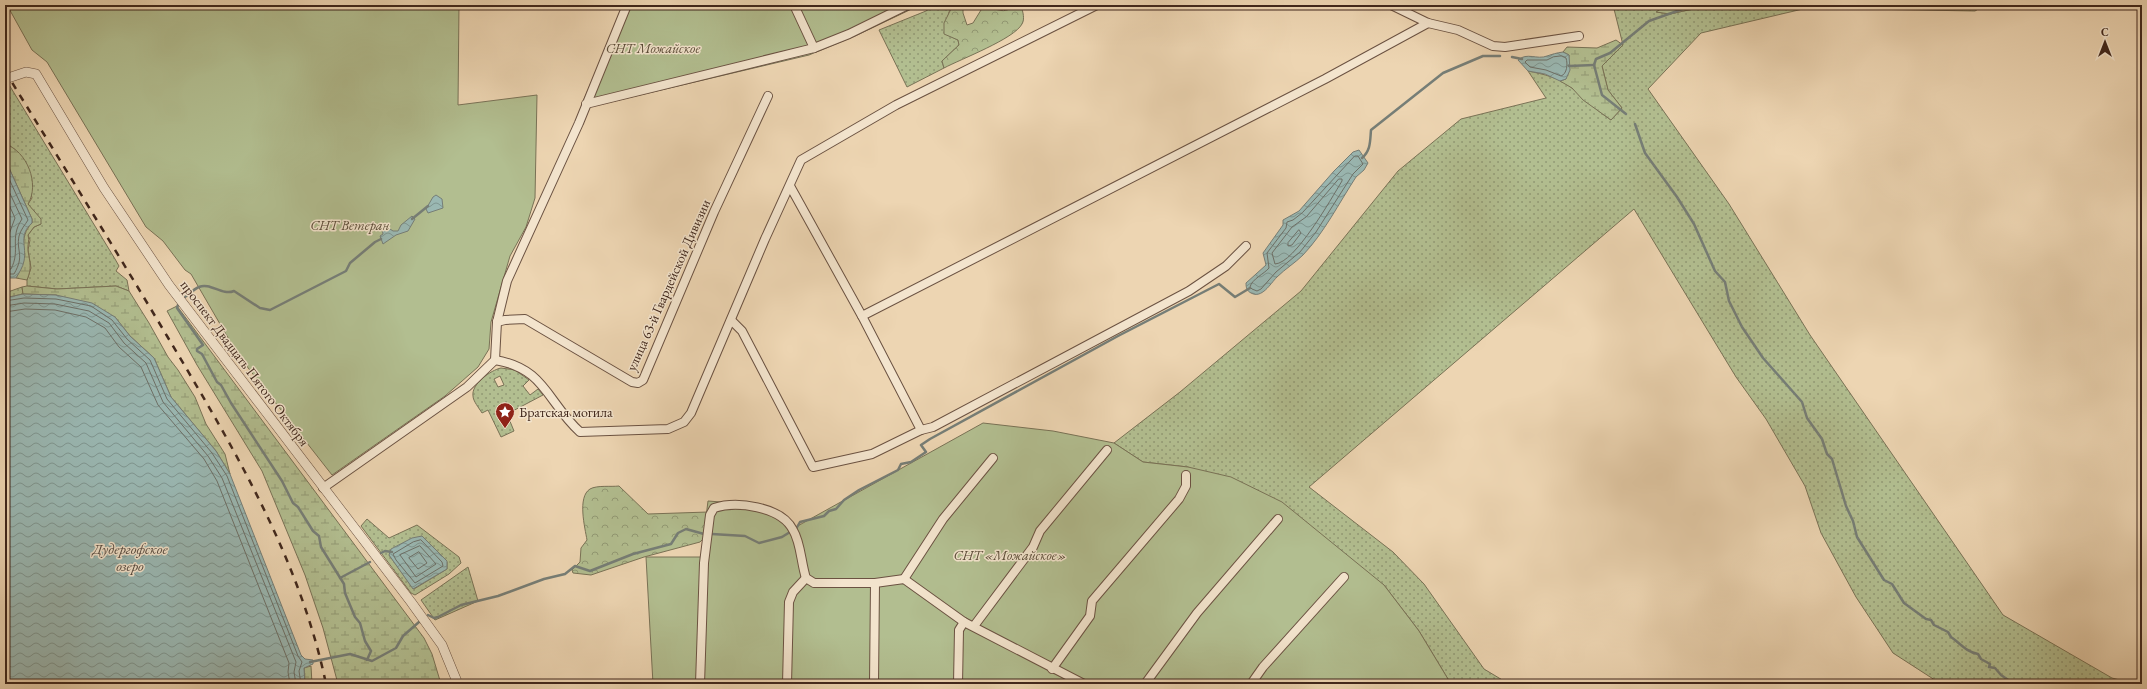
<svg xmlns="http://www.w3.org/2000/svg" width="2147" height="689" font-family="'EB Garamond',serif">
	<defs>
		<pattern id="grass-dots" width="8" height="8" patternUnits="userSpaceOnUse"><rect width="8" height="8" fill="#b2be90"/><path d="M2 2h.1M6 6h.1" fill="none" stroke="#929a75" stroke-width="1.8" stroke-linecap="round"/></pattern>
		<pattern id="forest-crowns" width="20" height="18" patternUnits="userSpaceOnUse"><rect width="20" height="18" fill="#b2be90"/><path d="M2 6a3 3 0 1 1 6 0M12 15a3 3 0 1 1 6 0" fill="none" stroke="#929a75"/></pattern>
		<pattern id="wetland-marsh" width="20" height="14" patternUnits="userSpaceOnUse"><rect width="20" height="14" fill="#b2be90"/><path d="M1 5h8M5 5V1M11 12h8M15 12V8" fill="none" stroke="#929a75"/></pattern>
		<pattern id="water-waves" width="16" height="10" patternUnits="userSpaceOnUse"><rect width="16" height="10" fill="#9ab8b3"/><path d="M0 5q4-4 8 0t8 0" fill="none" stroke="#7f9691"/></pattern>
	</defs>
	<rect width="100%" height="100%" fill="#edd5b2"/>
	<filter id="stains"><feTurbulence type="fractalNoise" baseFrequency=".005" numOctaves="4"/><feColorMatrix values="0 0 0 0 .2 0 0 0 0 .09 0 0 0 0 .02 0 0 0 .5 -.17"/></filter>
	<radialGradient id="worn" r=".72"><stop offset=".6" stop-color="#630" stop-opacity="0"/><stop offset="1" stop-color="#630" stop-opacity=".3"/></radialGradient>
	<g fill="url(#grass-dots)" stroke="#797256" fill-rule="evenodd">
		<polygon points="935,5 953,5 949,12 944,33 958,40 959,45 942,61 944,68 907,87 879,30 926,11"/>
		<path d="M1613,5h54l-10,7 13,2 41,-9h274l-10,6 -168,-3 -106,25 -53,56 81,115 81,131 193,280 109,63 23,6h-194l-48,-31 -37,-56 -35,-64 -16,-47 -39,-67 -30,-42 -102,-168 -325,278 84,65 31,32 60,85 25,15h-58l-32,-53 -35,-46 -196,-118 -45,-5 -29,-19 66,-51 121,-101 97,-120 63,-52 85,-21 -18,-27c15,3 33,7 45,18 13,11 24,22 38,31l11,-12 -14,-18 -6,-24 21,-21z"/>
		<path d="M8,83l107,176 4,7 -3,5 11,9 2,11 -13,-5 -59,3 -30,-3v-6l4,-12 -3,-18 2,-10 -2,-5 6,-8 7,-3 -13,-20 4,-6c-5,-20 -5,-47 -27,-54v-59z"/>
		<polygon points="22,287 23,294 5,298 5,293"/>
		<path d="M501,368l14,2 14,10 -6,6 7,9 8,-6 5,6 -36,19 7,17 -13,6 -13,-27 -6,3c-3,-5 -9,-12 -9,-17 -2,-12 18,-26 28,-28zM500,376l4,9 -6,2 -4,-8z"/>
		<path d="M367,519l22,19 28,-13 42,32 2,6 -12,11 -34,21 -4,-2 -50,-67zM422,536l25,26v7l-33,20 -25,-34z"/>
		<polygon points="468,567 478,601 435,620 421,600"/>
	</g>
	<g fill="url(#forest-crowns)" stroke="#797256">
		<path d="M953,5h10v8l4,12 6,-2 8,-13v-5h13l1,4c9,3 13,2 20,-4l6,1c2,6 4,13 1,18 -8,15 -61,35 -78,44l-2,-7 17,-16 -1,-5 -14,-6v-11z"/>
		<polygon points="1667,5 1711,5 1670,14 1656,12"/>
		<path d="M619,486l29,28 60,-2 -3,25 -5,5 -56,15 -53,18 -18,-2 -1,-3 8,-8 1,-14 6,-8c-2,-12 -10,-43 3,-51 7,-4 21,-2 29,-3z"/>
	</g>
	<g fill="url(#wetland-marsh)" stroke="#797256">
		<polygon points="1616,40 1623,45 1602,66 1608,90 1622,108 1611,120 1583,100 1572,88 1560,81 1566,79 1569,55 1563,52 1567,47 1597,48"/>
		<path d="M5,144c22,7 35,40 23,60l13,15v5l-7,3 -6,8c2,6 -1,10 0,16 2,12 4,17 -1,29l-11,-2c10,-18 2,-42 16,-55v-4l-27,-60z"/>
		<polygon points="27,286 57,289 116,286 129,291 149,323 168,357 178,370 195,397 206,424 225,454 230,474 216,451 171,397 154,358 130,336 115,317 56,295 23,294 22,287"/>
		<polygon points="177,306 424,638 432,654 441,684 338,684 323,628 305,575 262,471 197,365 167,311"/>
		<polygon points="311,666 312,684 305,684 304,668"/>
	</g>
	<g fill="#b2be90" stroke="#797256">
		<polygon points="7,5 459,5 458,105 537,95 535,198 526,227 510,256 491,322 489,349 478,367 445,396 332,475 238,355 191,274 185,270 163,241 146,227 47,62 32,50"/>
		<polygon points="624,5 920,5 855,36 809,55 589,107 582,104"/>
		<polygon points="983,423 1053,431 1114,443 1143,462 1188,467 1231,477 1282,502 1384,585 1419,631 1451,684 653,684 646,557 701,557 708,501 760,505 794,528"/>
	</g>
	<g fill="url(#water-waves)" stroke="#767e77">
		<path d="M1563,52l6,3 1,15 -4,9 -6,2 -15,-7 -17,-3 -10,-11c9,-8 19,0 29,-4 6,-2 9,-3 16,-4z"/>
		<path d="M1359,150l9,13 -4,7 -8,7c-17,26 -32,56 -53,78 -8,8 -18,14 -26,22 -7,7 -15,22 -26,16 -4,-2 -5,-5 -5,-10l20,-18 -3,-12 20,-28v-5l16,-9 35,-40 19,-19z"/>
		<path d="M5,159l27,60v4c-14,12 -5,23 -8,38 -1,6 -5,12 -8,17h-11z"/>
		<polygon points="436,195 442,199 443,208 428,213 426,209 433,197"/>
		<polygon points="412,216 415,219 408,231 396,235 383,244 380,236 383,234 382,229 387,227 393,231 398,231 401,225"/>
		<polygon points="23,294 56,295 92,303 115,317 130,336 154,358 171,397 216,451 230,474 301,655 305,659 313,660 313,664 304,668 305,684 5,684 5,298"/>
		<polygon points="422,536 447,561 447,569 413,589 389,555 391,549 412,538"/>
	</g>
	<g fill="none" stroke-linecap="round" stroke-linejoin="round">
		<g stroke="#6d7068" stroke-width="1">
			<path d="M1562,56l4,2c2,6 1,16 -5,18l-15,-6 -16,-3 -5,-5 2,-2h20l6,-3z"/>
			<path d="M1355,156h3l5,8 -10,10 -37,58 -16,20 -24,20 -15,17 -4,2 -5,-2 -2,-2c2,-8 14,-13 19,-19l-2,-15 19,-25 1,-6 6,-2 9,-7z"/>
			<path d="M5,170l23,50c-3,5 -7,9 -9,16 -3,16 6,19 -5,38h-9"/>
			<path d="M1339,179h3v2c-11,18 -47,82 -67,83l-3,-11 20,-26 14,-10z"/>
			<path d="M5,183l17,36c-13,19 -1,31 -11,50h-6"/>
			<polyline points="5,196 15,218 8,237 9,258 5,263"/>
			<polygon points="1299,230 1301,233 1292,245 1288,246 1288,243"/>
			<polyline points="5,301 24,298 56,299 91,306 112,320 127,339 150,360 167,399 212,453 227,476 298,656 302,662 299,671 301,684"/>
			<polyline points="5,306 24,303 55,304 89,311 109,323 124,343 146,363 163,402 208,456 222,478 296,662 294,672 296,684"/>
			<polyline points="5,312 25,309 55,310 86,317 105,328 119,347 141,367 158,405 204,459 217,481 289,663 288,672 290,684"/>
			<polygon points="421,540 442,562 443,566 415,583 396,560 393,554 413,542"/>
			<polygon points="420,546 436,564 416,577 400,555"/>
			<polygon points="419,552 427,563 418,569 409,558"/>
		</g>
		<g stroke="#767e77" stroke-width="2.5">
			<polyline points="1512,57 1522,59"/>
			<polyline points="1569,66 1594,65"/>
			<polyline points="1626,114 1602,95 1594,65 1596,59 1610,53 1649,21 1694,5"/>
			<path d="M1635,124l10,29 32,44 17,27 21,47 10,11 4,19 13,26 21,31 39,44 5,16 15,21 5,15 5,5 14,47 7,15 4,16 27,43 8,4 12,19 22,16 5,1 3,5 14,7 3,5c9,6 15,15 27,17l3,5 9,5 -1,3 6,1 6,7 13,9"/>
			<path d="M1362,158c9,-8 8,-17 9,-28l72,-57 40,-17h17"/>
			<polyline points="412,219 428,206"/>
			<path d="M185,297c4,-3 9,-8 14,-10 11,-5 23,9 35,4l26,17 10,2 76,-39 4,-8 25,-21 6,-3"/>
			<polyline points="178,305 177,308 203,345 197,349 197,351 202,354 217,382 221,385 231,403 282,481 293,503 298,507 313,531 319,536 321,547 344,584 345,593 355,617 360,623 365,641 371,651 367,660"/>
			<polyline points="796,529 800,522 824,516 829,511 836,509 844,500 859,490 898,470 901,464 911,462 926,452 921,445 930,439 1118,336 1219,284 1235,297 1250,288"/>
			<polyline points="712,534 745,536 759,543 782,537 790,532"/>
			<polyline points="381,553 385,551 392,552"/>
			<polyline points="340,578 370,562"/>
			<polyline points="428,615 434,618 438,617 461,605 498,596 544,579 565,574 575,566 590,571 633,554 671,544 678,533 686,529 704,534"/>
			<polyline points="310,662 350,654 372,661 396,648 403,636 419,622"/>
		</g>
		<g stroke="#6b5242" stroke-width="10">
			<g id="minor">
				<polyline points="794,5 814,48"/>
				<polyline points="1391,5 1428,23 1458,30 1493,46 1505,47 1579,36"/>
				<polyline points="586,104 814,48 849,34 908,5"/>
				<polyline points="790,186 862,316 921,430"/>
				<polyline points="862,316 1325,79 1428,23"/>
				<polyline points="731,320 742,331 813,467 872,454 921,430 933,427 1189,291 1226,266 1246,246"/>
				<polyline points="497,322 505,320 525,319 632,382 638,383 643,380 714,212 768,96"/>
				<path d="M495,360c50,8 52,42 85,72l88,-3 16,-7 7,-9 74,-174 36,-79 95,-55 201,-100"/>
				<polyline points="323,488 467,387 495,360 497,322 507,281 579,123 627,5"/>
				<polyline points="904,579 943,519 993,458"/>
				<polyline points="974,626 1033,547 1040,531 1107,450"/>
				<polyline points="1052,669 1090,616 1092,601 1179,499 1186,486 1186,475"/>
				<path d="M700,684l4,-121 6,-48 4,-7c22,-7 67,-2 79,22 8,13 8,33 13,48l8,5h61l29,-4 60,43 120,62"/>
				<polyline points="787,684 789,602 793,592 806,578"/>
				<polyline points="874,684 875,583"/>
				<polyline points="958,684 959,630 964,622"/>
				<polyline points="1145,684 1197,613 1278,519"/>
				<polyline points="1251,684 1263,667 1344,577"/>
			</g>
		</g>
		<g stroke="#6b5242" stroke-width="10">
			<polyline id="tertiary" points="5,79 26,72 36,74 104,188 169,285 411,602 442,645 458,684"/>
		</g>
		<use href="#minor" stroke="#f3e4cd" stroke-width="8"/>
		<use href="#tertiary" stroke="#f3e4cd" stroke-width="9"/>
		<path stroke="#40271c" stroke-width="2.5" stroke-dasharray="7 7" stroke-linecap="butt" d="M5,71c54,88 109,176 162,265 65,109 133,222 159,348"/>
	</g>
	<defs>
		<g id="sight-pin" transform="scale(1)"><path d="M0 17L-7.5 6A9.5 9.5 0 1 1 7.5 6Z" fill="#8f2418" stroke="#f3e4cd"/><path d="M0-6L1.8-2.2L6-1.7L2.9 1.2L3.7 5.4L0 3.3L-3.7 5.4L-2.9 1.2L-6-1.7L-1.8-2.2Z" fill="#fff"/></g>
	</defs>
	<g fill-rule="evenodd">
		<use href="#sight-pin" x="505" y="412"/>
	</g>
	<g text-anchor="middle" stroke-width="3" stroke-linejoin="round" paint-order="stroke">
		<g font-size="14" font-style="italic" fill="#5c4d39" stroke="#f3e4cd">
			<text x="653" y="53">СНТ Можайское</text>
			<text x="350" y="230">СНТ Ветеран</text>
			<text x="1010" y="560">СНТ «Можайское»</text>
		</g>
		<g font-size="14" fill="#40271c" stroke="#f3e4cd">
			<text transform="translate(668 285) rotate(-66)" y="5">улица 63-й Гвардейской Дивизии</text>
			<text transform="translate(245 363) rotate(53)" y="5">проспект Двадцать Пятого Октября</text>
		</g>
		<g font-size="14" fill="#40271c" stroke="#f3e4cd" text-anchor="start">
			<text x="519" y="417">Братская могила</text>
		</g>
		<g font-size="15" font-style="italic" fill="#564b42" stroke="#f3e4cd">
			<text x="130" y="554">Дудергофское<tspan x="130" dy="17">озеро</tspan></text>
		</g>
	</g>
	<rect width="2147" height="689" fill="none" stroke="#edd5b2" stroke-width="20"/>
	<rect x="6" y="6" width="2135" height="677" fill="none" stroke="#40271c" stroke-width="2"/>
	<rect x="10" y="10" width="2127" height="669" fill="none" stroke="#40271c"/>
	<g transform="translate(2105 42)" stroke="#f3e4cd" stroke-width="3" paint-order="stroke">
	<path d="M0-3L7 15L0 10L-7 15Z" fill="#40271c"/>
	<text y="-6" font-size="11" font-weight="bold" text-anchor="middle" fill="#40271c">С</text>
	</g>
	<rect width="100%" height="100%" filter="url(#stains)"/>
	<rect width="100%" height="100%" fill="url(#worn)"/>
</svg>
